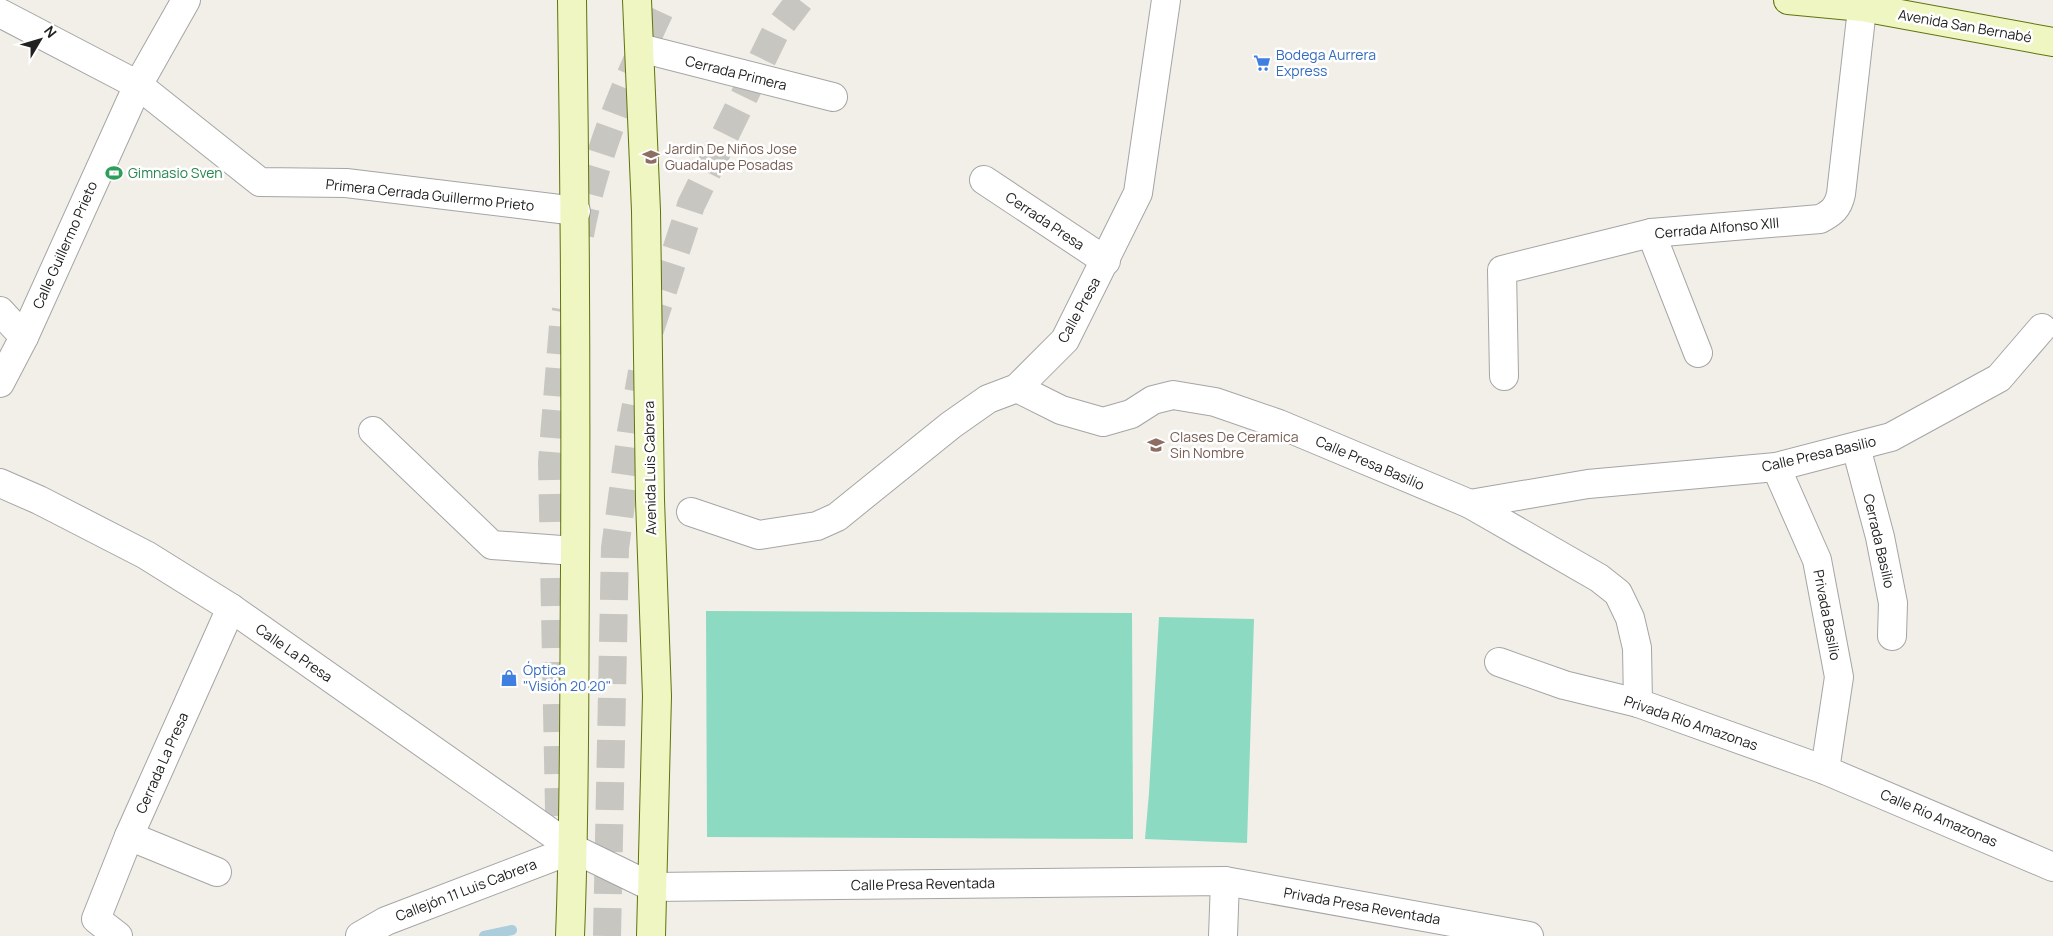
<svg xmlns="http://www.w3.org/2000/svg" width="2053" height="936" font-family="Manrope,sans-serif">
	<rect width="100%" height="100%" fill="#f1efe8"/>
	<g fill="#8cdac2">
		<polygon points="706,611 1132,613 1133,839 707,837"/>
		<polygon points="1159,617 1254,619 1247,843 1145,839 1149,793"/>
	</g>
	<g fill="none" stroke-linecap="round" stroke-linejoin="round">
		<polyline stroke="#accddb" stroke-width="10" points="484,936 512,930"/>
		<g stroke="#c7c6c0" stroke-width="28" stroke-dasharray="28 14" stroke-linecap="butt">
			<path d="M580,235c15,-82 49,-160 85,-235"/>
			<polyline points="650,330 691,205 775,33 800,0"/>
			<polyline points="560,858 552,462 563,326 566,310"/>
			<polyline points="607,936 615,548 631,432 642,372"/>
		</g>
		<g stroke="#a5a5a5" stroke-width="30">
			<g id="street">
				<polyline points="0,13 138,85 260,182 346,183 576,211"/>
				<polyline points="640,48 833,97"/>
				<polyline points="984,180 1106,261"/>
				<polyline points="1651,233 1698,353"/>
				<polyline points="0,311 24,337"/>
				<path d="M1504,376l-2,-106 149,-37 169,-14c12,-6 18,-11 21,-25l22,-194"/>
				<polyline points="0,383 24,337 138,85 186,0"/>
				<polyline points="1017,388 1061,410 1103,422 1131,414 1153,400 1173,395 1215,402 1279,424 1470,504 1588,484 1776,467 1891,437 1999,378 2042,328"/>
				<polyline points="373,431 492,545 575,551"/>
				<polyline points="1856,447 1880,537 1893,603 1892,636"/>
				<polyline points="1776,467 1817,560 1839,677 1825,770"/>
				<polyline points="0,483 39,500 146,555 231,608 574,849 652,887 1225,881 1529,936"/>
				<polyline points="1470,504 1599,578 1618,593 1630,618 1637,648 1638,703"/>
				<polyline points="691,512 759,535 817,526 837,517 951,425 988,399 1017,388 1065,340 1138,193 1166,0"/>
				<polyline points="1499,662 1564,685 1638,703 1825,770 2053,867"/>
				<polyline points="129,836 217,872"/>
				<polyline points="118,936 96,919 129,836 231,608"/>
				<polyline points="360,936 386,921 574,849"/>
				<polyline points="1223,936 1225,881"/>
			</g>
		</g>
		<g stroke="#60740c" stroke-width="30">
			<g id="secondary">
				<polyline points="637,0 646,211 650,500 657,696 651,936"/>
				<polyline points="1788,0 1862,7 2053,42"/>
				<path d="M570,936c5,-122 4,-245 5,-367 1,-190 0,-379 -3,-569"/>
			</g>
		</g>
		<use href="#street" stroke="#fff" stroke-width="28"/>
		<use href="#secondary" stroke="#eff6c1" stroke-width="28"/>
	</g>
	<defs>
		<g id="supermarket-bare" transform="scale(1.35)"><path d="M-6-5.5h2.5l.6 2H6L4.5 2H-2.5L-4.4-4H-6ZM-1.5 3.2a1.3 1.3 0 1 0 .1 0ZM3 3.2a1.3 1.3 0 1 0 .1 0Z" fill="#3f7fe0" stroke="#fff" stroke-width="2.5" paint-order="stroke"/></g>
		<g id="school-bare" transform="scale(1.35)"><path d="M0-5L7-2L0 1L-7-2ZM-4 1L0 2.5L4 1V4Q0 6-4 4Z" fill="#8d6e63" stroke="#fff" stroke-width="2.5" paint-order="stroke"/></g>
		<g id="stadium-bare" transform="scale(1.35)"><path d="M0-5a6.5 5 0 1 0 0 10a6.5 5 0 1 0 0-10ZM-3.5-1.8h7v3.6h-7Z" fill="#2e9e5b" stroke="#fff" stroke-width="2.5" paint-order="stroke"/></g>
		<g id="shop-bare" transform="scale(1.35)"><path d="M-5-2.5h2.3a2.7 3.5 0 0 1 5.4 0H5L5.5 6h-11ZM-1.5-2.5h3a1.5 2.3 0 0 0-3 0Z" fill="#3f7fe0" stroke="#fff" stroke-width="2.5" paint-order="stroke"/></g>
	</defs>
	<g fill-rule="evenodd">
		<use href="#supermarket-bare" x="1262" y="63"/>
		<use href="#school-bare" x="651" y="157"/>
		<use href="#stadium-bare" x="114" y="173"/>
		<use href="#school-bare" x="1156" y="445"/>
		<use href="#shop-bare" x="509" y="678"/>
	</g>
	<g text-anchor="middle" stroke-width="5" stroke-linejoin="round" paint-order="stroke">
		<g font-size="14" fill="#212121" stroke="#fff">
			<text transform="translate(1965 26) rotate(10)" y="5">Avenida San Bernabé</text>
			<text transform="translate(736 73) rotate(14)" y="5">Cerrada Primera</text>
			<text transform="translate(430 195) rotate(6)" y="5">Primera Cerrada Guillermo Prieto</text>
			<text transform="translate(1045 221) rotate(34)" y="5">Cerrada Presa</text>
			<text transform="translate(1717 228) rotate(-5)" y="5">Cerrada Alfonso XIII</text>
			<text transform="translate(65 245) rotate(-66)" y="5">Calle Guillermo Prieto</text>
			<text transform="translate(1079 310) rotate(-61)" y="5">Calle Presa</text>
			<text transform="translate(1819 454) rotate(-13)" y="5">Calle Presa Basilio</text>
			<text transform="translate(1370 463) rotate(23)" y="5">Calle Presa Basilio</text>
			<text transform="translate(650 468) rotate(-91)" y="5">Avenida Luis Cabrera</text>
			<text transform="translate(1879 541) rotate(77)" y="5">Cerrada Basilio</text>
			<text transform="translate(1827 615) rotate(79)" y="5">Privada Basilio</text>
			<text transform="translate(294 653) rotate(35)" y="5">Calle La Presa</text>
			<text transform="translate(1691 723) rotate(19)" y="5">Privada Río Amazonas</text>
			<text transform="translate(162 763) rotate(-66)" y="5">Cerrada La Presa</text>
			<text transform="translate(1939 818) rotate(23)" y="5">Calle Río Amazonas</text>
			<text transform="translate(923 884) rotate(-1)" y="5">Calle Presa Reventada</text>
			<text transform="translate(466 890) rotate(-21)" y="5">Callejón 11 Luis Cabrera</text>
			<text transform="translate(1362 906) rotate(10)" y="5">Privada Presa Reventada</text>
		</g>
		<g font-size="14" fill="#366cbe" stroke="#fff" text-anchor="start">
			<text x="1276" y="60">Bodega Aurrera<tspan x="1276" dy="16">Express</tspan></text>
			<text x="523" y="675">Óptica<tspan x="523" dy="16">"Visión 20 20"</tspan></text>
		</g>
		<g font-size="14" fill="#785e54" stroke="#fff" text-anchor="start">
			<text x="665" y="154">Jardin De Niños Jose<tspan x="665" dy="16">Guadalupe Posadas</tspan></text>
			<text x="1170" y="442">Clases De Ceramica<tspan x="1170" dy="16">Sin Nombre</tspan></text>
		</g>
		<g font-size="14" fill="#27864d" stroke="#fff" text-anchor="start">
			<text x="128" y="178">Gimnasio Sven</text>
		</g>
	</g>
	<g transform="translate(40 40) rotate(52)" stroke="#ffffff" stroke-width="4" paint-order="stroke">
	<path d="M0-4L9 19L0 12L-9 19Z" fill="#212121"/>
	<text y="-8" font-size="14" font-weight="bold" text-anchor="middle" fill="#212121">N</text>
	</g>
</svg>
